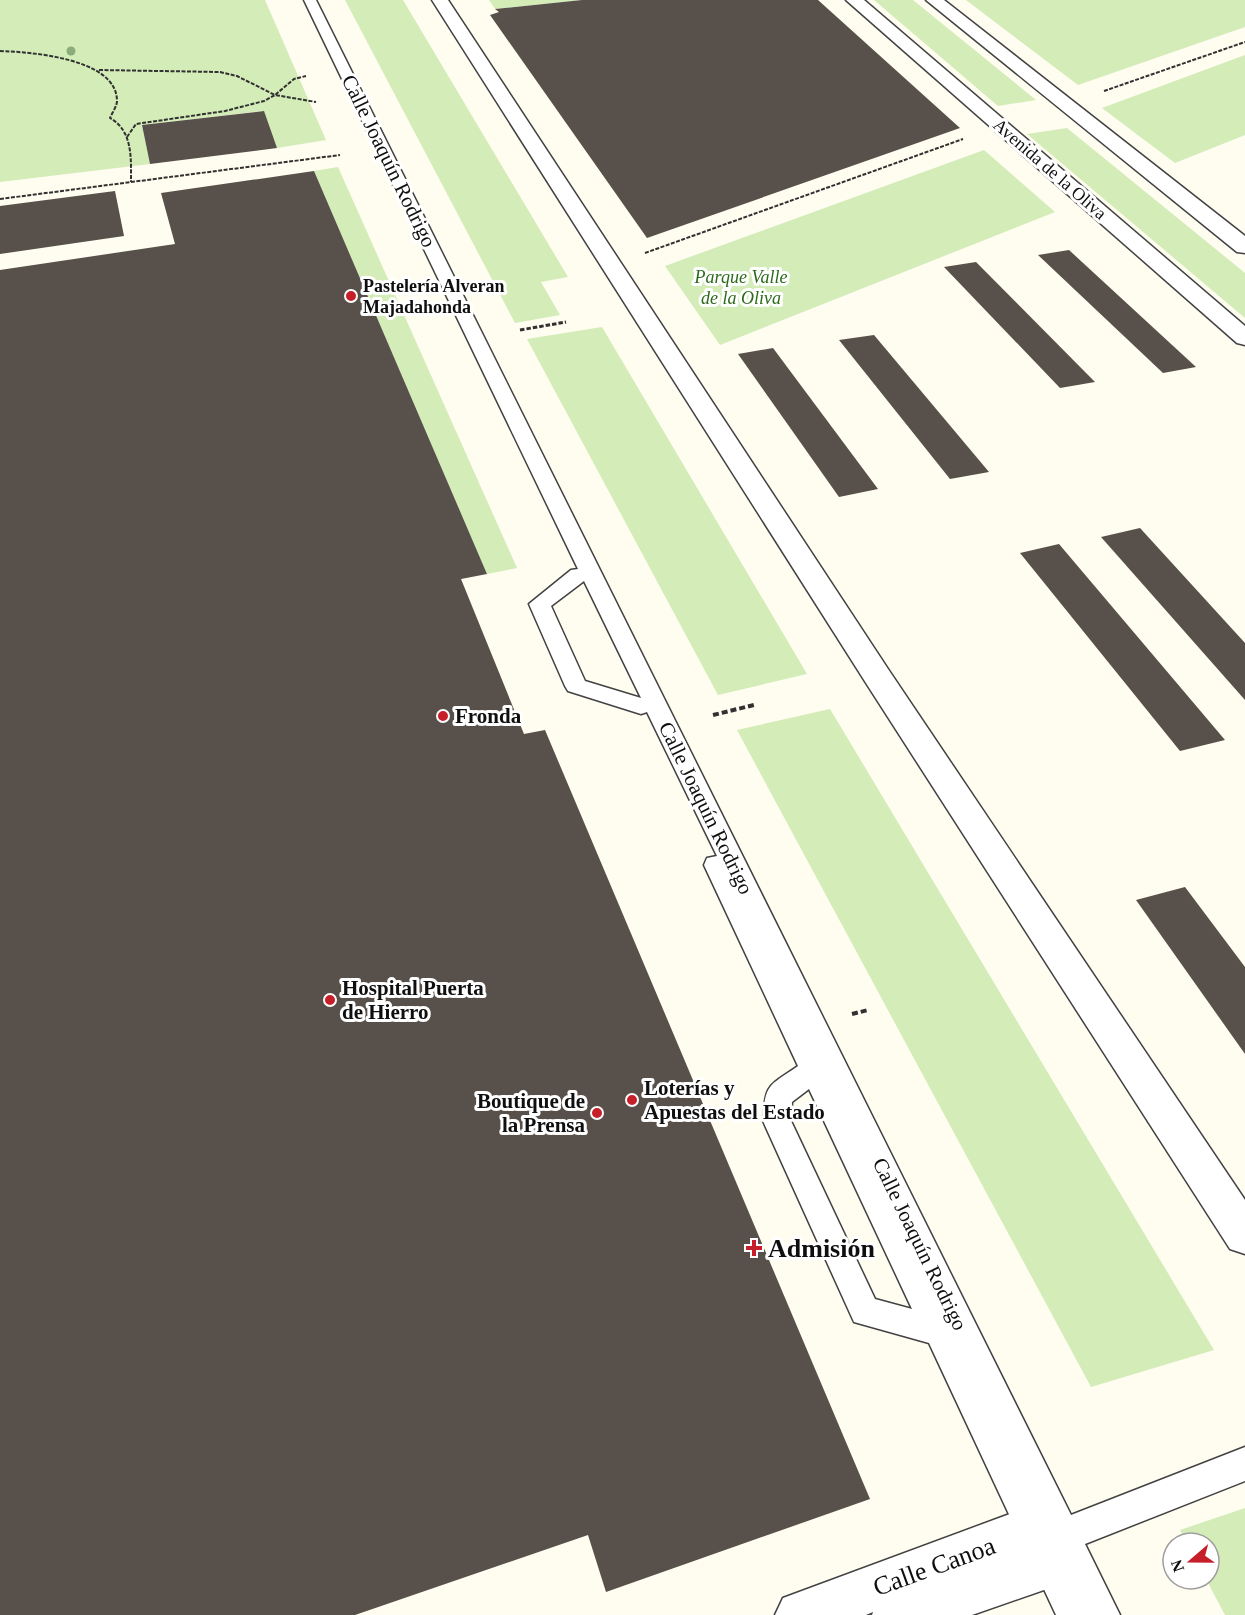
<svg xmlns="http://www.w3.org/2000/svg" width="1245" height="1615" font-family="Georgia,serif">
	<rect width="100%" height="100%" fill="#fffcf0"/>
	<g fill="#d3ecb8">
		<polygon points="0,0 265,0 326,140 277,148 263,111 142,125 150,164 0,182"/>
		<polygon points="345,0 403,0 568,277 541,282 560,315 515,323"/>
		<polygon points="489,0 582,0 495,9"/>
		<polygon points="874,0 913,0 1036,100 998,106"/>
		<polygon points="966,0 1245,0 1245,27 1078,85"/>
		<polygon points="1245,55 1245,135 1175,163 1102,108"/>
		<polygon points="1067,128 1245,273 1245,318 1027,134"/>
		<polygon points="984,150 1055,212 720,345 665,266"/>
		<polygon points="338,167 517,568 487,574 314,171"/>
		<polygon points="602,327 807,674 718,695 527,339"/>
		<polygon points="830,709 1214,1350 1091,1387 737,730"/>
		<polygon points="1245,1508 1245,1615 1225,1615 1206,1579 1209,1579 1209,1543 1187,1543 1180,1530"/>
	</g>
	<g fill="#58504a">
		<polygon points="582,0 818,0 960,128 647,238 490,15 499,12 495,9"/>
		<polygon points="264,111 277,148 150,164 142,125"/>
		<polygon points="314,171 487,574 461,579 524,734 545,730 870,1499 606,1592 588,1535 355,1615 0,1615 0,270 175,244 161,193"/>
		<polygon points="115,191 124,236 0,254 0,206"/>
		<polygon points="1069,250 1196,367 1163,373 1038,255"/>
		<polygon points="976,262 1095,382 1060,388 944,267"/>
		<polygon points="874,335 989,472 950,479 839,340"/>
		<polygon points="773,348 878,489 839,497 738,354"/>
		<polygon points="1140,528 1245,643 1245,700 1101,537"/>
		<polygon points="1059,544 1225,740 1180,751 1020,553"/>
		<polygon points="1185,887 1245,967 1245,1054 1136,900"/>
	</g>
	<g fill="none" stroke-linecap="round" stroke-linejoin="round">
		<g stroke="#424242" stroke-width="3">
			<path id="service" d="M304,0h12l755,1515 174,-68v34l-160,63 35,71h-64l-127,-272 -75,-21 -91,-201c2,-38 5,-34 35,-55l-94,-201 3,-7 10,-2 -70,-144 -6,2 -73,-23 -3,-5 -36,-82 42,-34 7,-1zM584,581l57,117 -56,-17 -34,-75zM809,1089l103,220 -37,-10 -84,-178 1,-19z"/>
		</g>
		<g stroke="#424242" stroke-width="3">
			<g id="minor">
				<polygon points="432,0 448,0 888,669 1245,1200 1245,1254 1230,1249 866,683"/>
				<polygon points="846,0 864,0 1245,326 1245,345 1237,343"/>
				<polygon points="926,0 944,0 1245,236 1245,253 1237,252"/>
				<polygon points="1034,1505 1051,1512 1058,1529 1052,1542 1067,1548 1074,1565 1067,1582 972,1615 872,1615 873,1612 866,1615 775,1615 783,1598"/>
			</g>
		</g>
		<g stroke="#313131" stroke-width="2" stroke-dasharray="4 1.5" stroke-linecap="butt">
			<path d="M0,51c30,1 117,7 117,50 0,5 -5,12 -7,17 23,13 21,40 21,64"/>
			<polyline points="99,70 220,72 237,76 275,95 294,79 306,76"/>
			<polyline points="1104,91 1245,42"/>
			<polyline points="127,137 136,124 225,111 264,101 275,95 316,102"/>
			<polyline points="0,199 340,155"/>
			<polyline points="645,253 963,139"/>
		</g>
		<polyline stroke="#313131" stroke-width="3" stroke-dasharray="4.5 2" stroke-linecap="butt" points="520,330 566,322"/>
		<g stroke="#313131" stroke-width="4" stroke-dasharray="6 3" stroke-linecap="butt">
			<polyline points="713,715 754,705"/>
			<polyline points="852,1014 868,1010"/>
		</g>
		<use href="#service" fill="#fff" fill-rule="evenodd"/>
		<use href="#minor" fill="#fff" fill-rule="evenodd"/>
	</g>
	<circle fill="#8bac7b" cx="71" cy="51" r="4.5"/>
	<g fill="#c61f29" stroke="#fff" stroke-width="2">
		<circle cx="351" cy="296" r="6"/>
		<circle cx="443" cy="716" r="6"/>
		<circle cx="330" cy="1000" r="6"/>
		<circle cx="632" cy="1100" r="6"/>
		<circle cx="597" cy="1113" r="6"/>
		<path d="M751 1239h6v6h6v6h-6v6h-6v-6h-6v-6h6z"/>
	</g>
	<g text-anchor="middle" stroke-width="6" stroke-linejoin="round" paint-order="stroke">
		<g font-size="18" fill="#0f0f0f" stroke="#fff">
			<text transform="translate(1050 169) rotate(41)" y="6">Avenida de la Oliva</text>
		</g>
		<g font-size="18" font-style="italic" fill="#2c6a1b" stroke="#fff">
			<text x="741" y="283">Parque Valle<tspan x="741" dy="21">de la Oliva</tspan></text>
		</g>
		<g font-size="18" font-weight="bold" fill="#0f0f0f" stroke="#fff" text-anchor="start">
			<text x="363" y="292">Pastelería Alveran<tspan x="363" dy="21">Majadahonda</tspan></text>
		</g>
		<g font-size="21" fill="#0f0f0f" stroke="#fff">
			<text transform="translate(389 161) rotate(64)" y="7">Calle Joaquín Rodrigo</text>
			<text transform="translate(706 808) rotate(64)" y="7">Calle Joaquín Rodrigo</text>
			<text transform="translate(920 1244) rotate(64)" y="7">Calle Joaquín Rodrigo</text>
		</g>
		<g font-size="21" font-weight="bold" fill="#0f0f0f" stroke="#fff" text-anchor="start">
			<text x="455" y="723">Fronda</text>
			<text x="342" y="995">Hospital Puerta<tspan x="342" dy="24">de Hierro</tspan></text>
			<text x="644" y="1095">Loterías y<tspan x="644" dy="24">Apuestas del Estado</tspan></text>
			<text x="585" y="1108" text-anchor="end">Boutique de<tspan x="585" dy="24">la Prensa</tspan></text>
		</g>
		<g font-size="26" font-weight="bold" fill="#0f0f0f" stroke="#fff" text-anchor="start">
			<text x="768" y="1257">Admisión</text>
		</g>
		<g font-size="26" fill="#0f0f0f" stroke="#fff">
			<text transform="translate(934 1566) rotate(-20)" y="9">Calle Canoa</text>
		</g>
	</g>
	<g transform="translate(1191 1561) rotate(250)"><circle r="28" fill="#ffffff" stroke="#9f9f9f" stroke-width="1.5"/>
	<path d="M0-4.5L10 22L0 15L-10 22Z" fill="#c61f29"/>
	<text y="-9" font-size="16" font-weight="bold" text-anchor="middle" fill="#0f0f0f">N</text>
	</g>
</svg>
